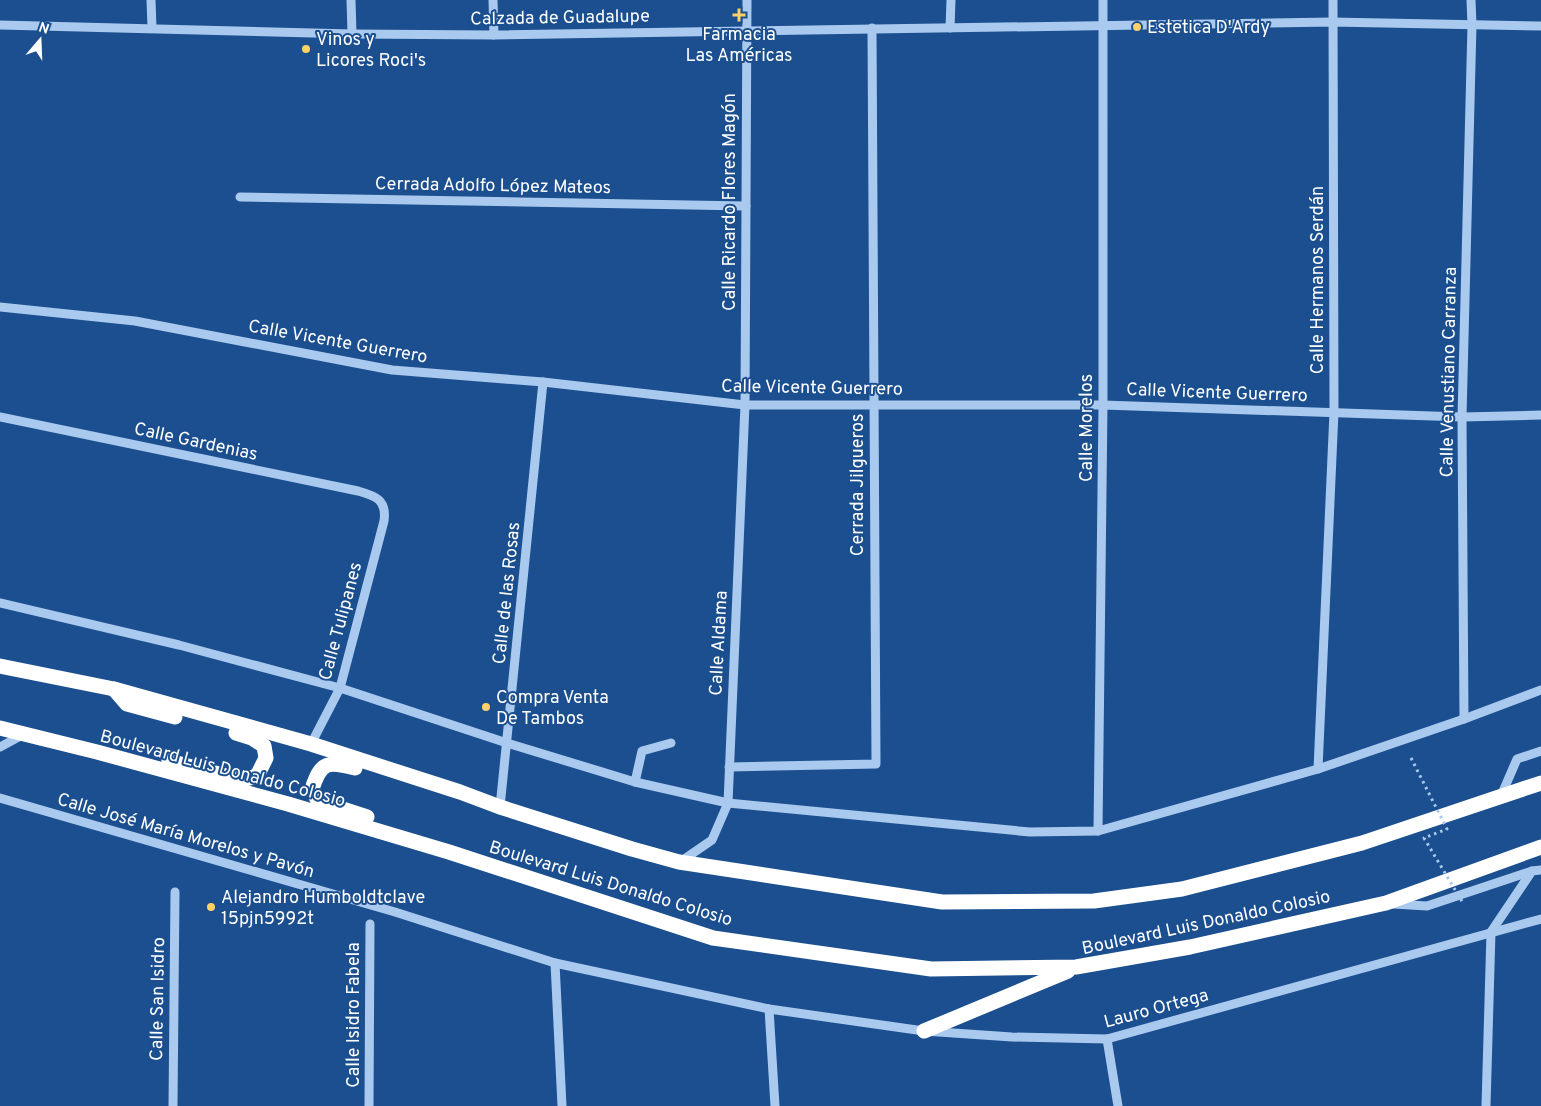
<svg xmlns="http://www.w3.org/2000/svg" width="1541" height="1106" font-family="Overpass,sans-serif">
	<rect width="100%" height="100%" fill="#1b4f8f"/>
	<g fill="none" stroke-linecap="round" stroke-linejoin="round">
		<g stroke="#a9c9ee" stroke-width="9">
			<polyline points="151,0 152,28"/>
			<polyline points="351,0 352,34"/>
			<polyline points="493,0 494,35"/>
			<polyline points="0,25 352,34 494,35 1332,22 1541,26"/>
			<polyline points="950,28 951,0"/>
			<polyline points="240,197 746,206"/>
			<polyline points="0,307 135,321 392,370 543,382 745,405 1103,405 1462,417 1541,415"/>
			<path d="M0,417l358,74c18,5 29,9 26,30l-44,167 -29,56"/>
			<polyline points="0,603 179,645 340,688 507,743 635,782 728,803 1030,832 1098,831 1318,769 1464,719 1541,690"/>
			<polyline points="1464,719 1462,417 1472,25 1471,0"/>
			<polyline points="0,747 24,734"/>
			<polyline points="729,767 876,764 872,28"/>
			<polyline points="1318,769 1334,412 1333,0"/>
			<polyline points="635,782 642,751 671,743"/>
			<polyline points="1501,796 1517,759 1541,751"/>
			<polyline points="0,798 395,912 555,963 769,1009 924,1031 1012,1037 1107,1039 1541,919"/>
			<polyline points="500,807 543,382"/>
			<polyline points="1098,831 1103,405 1103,0"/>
			<polyline points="680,862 712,840 728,803 745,405 747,0"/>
			<polyline points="1393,904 1427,906 1532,871"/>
			<polyline points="555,963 562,1106"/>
			<polyline points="769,1009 775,1106"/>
			<polyline points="1107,1039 1118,1106"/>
			<polyline points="173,1106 175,892"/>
			<polyline points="369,1106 370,924"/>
			<polyline points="1486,1106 1491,932 1532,871 1541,870"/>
		</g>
		<g stroke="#fff" stroke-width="15">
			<polyline points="0,666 114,689 311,744 460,792 500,807 632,849 679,862 942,902 1094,901 1182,889 1362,843 1541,783"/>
			<polyline points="114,689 127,704 175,717"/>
			<polyline points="0,728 97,752 288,804 449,852 713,938 931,969 1076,967 1190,947 1386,903 1541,847"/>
			<polyline points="169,761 242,780 257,776 266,758 264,746 252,738 236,733"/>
			<path d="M355,768c-27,-7 -34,-7 -43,21l6,12 49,16"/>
			<polyline points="924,1031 1068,971"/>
		</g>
		<polyline stroke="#a9c9ee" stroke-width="3" stroke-dasharray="2.5 4" stroke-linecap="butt" points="1411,758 1447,829 1424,838 1463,903"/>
	</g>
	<g fill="#ffd166" stroke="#1b4f8f" stroke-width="2">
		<path d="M736.5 7.5h5v5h5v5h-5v5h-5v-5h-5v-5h5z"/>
		<circle cx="1137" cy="27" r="5"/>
		<circle cx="306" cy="49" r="5"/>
		<circle cx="486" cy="707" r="5"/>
		<circle cx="211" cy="907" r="5"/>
	</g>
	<g text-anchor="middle" stroke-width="4" stroke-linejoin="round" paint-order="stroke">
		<g font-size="18" fill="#fff" stroke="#1b4f8f">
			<text transform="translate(560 17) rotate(-1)" y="6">Calzada de Guadalupe</text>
			<text transform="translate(493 185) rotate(1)" y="6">Cerrada Adolfo López Mateos</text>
			<text transform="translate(729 202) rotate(-90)" y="6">Calle Ricardo Flores Magón</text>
			<text transform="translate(1317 280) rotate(-90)" y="6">Calle Hermanos Serdán</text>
			<text transform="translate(338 341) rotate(10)" y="6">Calle Vicente Guerrero</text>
			<text transform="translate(1448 372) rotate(-89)" y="6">Calle Venustiano Carranza</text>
			<text transform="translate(812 387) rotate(1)" y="6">Calle Vicente Guerrero</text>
			<text transform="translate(1217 392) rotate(2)" y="6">Calle Vicente Guerrero</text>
			<text transform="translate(1086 428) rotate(-90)" y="6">Calle Morelos</text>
			<text transform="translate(196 441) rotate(12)" y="6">Calle Gardenias</text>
			<text transform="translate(857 485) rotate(-90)" y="6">Cerrada Jilgueros</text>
			<text transform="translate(506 593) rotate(-84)" y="6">Calle de las Rosas</text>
			<text transform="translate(340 621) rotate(-75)" y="6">Calle Tulipanes</text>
			<text transform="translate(718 643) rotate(-87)" y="6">Calle Aldama</text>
			<text transform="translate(223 768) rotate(15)" y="6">Boulevard Luis Donaldo Colosio</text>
			<text transform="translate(186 835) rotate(16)" y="6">Calle José María Morelos y Pavón</text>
			<text transform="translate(611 883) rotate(17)" y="6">Boulevard Luis Donaldo Colosio</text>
			<text transform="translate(1206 922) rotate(-12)" y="6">Boulevard Luis Donaldo Colosio</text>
			<text transform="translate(157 999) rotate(-89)" y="6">Calle San Isidro</text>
			<text transform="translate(1156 1008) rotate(-15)" y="6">Lauro Ortega</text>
			<text transform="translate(353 1015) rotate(-90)" y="6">Calle Isidro Fabela</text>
		</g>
		<g font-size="18" fill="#fff" stroke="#1b4f8f" text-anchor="start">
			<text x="1147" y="33">Estetica D'Ardy</text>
			<text x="739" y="40" text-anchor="middle">Farmacia<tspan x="739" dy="21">Las Américas</tspan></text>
			<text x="316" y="45">Vinos y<tspan x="316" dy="21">Licores Roci's</tspan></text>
			<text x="496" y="703">Compra Venta<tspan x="496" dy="21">De Tambos</tspan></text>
			<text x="221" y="903">Alejandro Humboldtclave<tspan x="221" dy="21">15pjn5992t</tspan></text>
		</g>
	</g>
	<g transform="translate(40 40) rotate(19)" stroke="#1b4f8f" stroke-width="4" paint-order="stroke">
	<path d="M0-4L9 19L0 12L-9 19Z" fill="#ffffff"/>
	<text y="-8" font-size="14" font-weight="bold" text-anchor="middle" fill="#ffffff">N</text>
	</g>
</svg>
